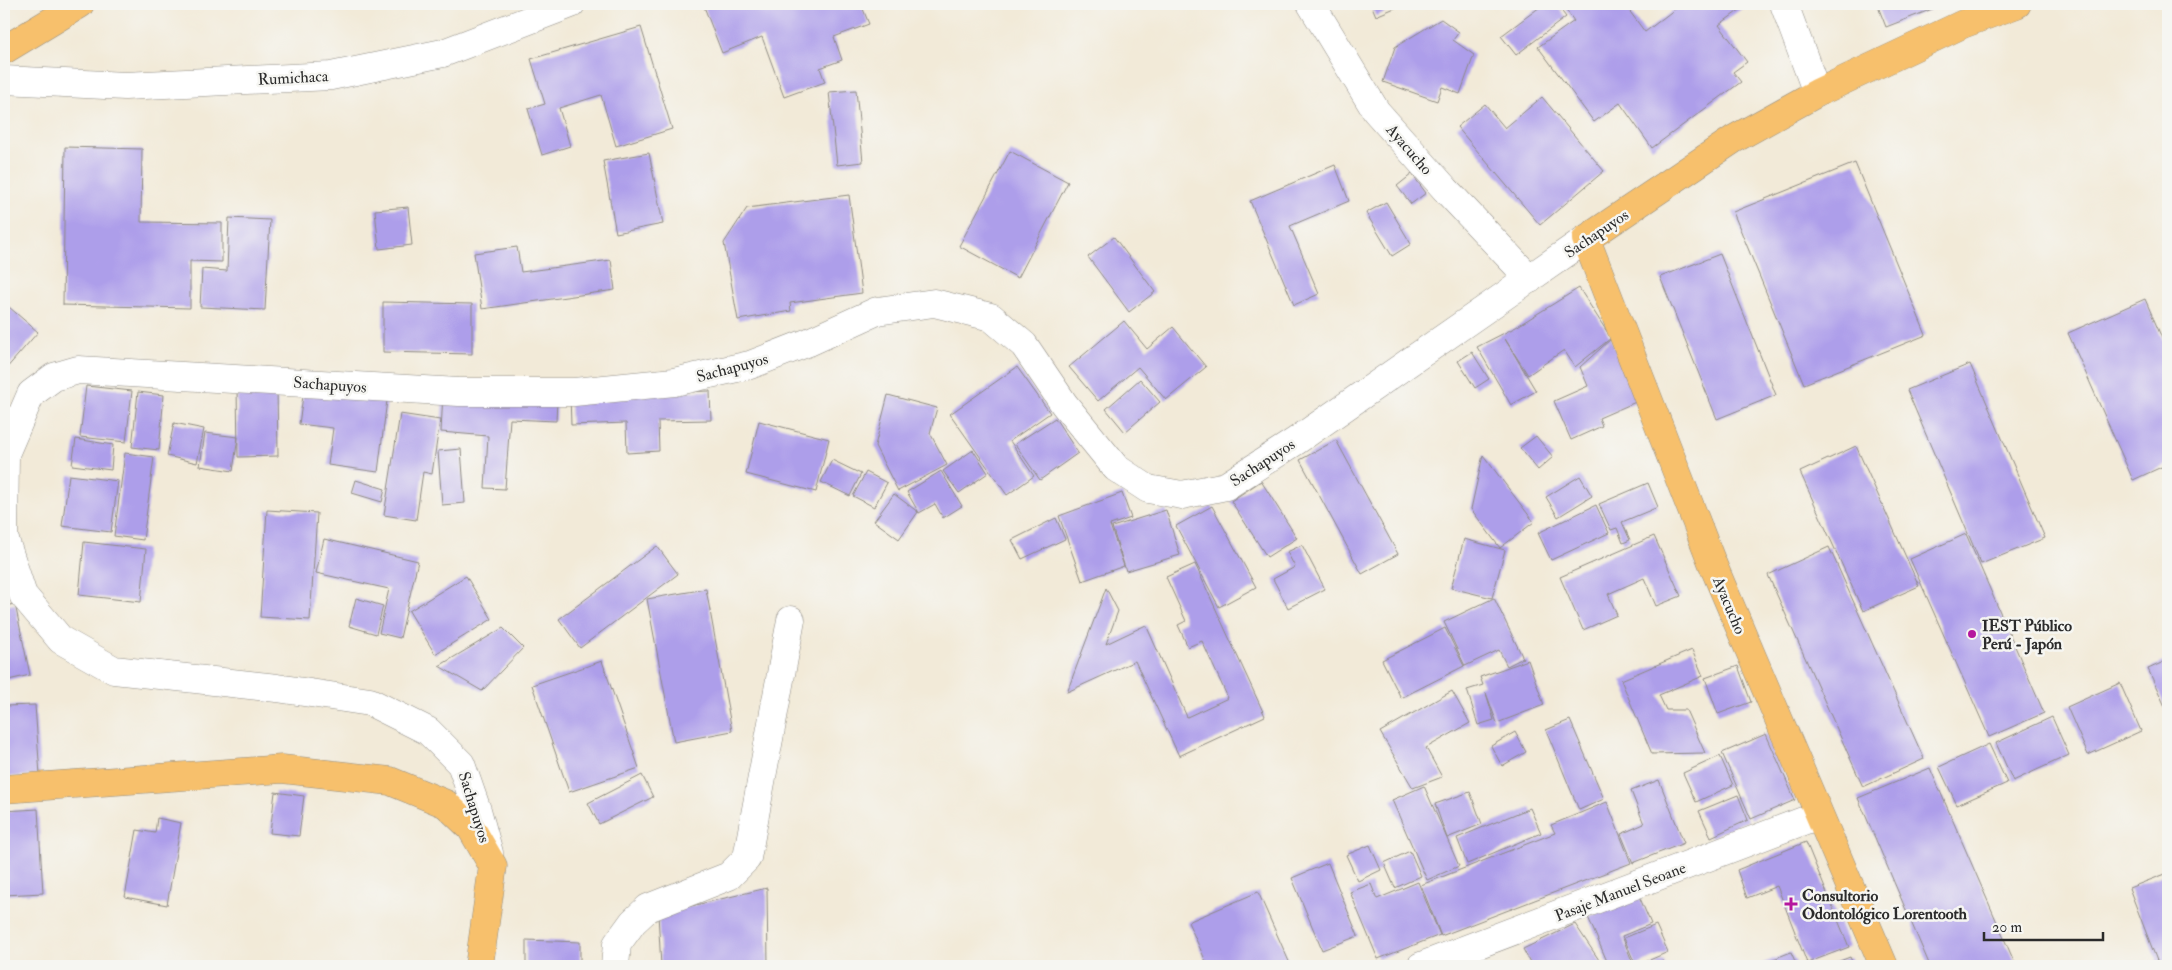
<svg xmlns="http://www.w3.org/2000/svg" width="2172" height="970" font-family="'IM FELL Double Pica',serif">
	<rect width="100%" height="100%" fill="#f6f6f2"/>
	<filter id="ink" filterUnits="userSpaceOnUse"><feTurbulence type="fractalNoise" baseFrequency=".02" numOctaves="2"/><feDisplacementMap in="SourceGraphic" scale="10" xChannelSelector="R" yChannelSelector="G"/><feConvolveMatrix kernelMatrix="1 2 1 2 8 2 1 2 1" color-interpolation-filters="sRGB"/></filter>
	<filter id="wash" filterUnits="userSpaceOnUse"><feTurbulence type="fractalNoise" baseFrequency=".0096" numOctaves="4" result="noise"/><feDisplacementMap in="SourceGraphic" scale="20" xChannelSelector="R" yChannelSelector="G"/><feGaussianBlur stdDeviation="1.12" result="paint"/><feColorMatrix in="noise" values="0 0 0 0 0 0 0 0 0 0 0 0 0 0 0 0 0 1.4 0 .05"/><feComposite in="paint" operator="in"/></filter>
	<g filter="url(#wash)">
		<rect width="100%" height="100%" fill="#f2ead8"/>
		<g id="blocks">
			<g fill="#ad9eea">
				<polygon points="703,4 861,4 869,24 834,37 842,60 820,68 825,82 784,97 762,37 722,53"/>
				<polygon points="1371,4 1404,4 1376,16"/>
				<polygon points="1544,4 1556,4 1566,17 1516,55 1501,36"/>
				<polygon points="1562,4 1626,4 1625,5 1645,32 1679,6 1677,4 1748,4 1719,25 1747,62 1733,72 1741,82 1652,148 1620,103 1594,122 1538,47 1574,21"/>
				<polygon points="1877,4 1939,4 1940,6 1886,27"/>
				<polygon points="1441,19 1459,32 1453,40 1474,55 1460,94 1442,87 1437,101 1383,82 1395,47"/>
				<polygon points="641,27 672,129 616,146 601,95 559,108 570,146 542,155 528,109 545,104 531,59"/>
				<polygon points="856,90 863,162 837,165 829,92"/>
				<polygon points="1542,97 1604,171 1540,225 1457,127 1485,104 1505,128"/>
				<polygon points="65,147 142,149 141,222 222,223 222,262 190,261 190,308 63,305"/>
				<polygon points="1010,151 1068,182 1018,278 959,246"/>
				<polygon points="649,153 663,224 616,233 603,161"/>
				<polygon points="1855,163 1926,335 1804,384 1733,212"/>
				<polygon points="1335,165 1349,201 1290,226 1319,294 1294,305 1250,201"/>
				<polygon points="1412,174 1426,193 1411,204 1397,186"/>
				<polygon points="849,195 862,293 790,303 791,311 738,320 724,243 747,208"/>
				<polygon points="1386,202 1411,244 1392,256 1366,213"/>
				<polygon points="408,207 412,245 379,249 375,210"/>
				<polygon points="229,218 270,220 265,310 200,307 202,269 227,271"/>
				<polygon points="1114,237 1155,292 1129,312 1088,257"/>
				<polygon points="517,247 521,272 611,260 615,290 482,309 474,253"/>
				<polygon points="1720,254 1776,395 1717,419 1660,277"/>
				<polygon points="1579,288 1611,338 1575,367 1564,350 1528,375 1505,339 1536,391 1511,405 1477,347 1516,327"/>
				<polygon points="2145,299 2168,352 2168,464 2133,480 2068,333"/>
				<polygon points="383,302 472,304 472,354 383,352"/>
				<polygon points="9,307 38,332 5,370 4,368 4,313"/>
				<polygon points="1124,321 1147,349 1173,327 1206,367 1166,400 1138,367 1098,401 1069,367"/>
				<polygon points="1611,339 1638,401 1599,418 1602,426 1571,440 1554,401 1588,386 1580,367"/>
				<polygon points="1472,352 1489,379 1475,388 1458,361"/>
				<polygon points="1970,364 2045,538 1981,564 1907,390"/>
				<polygon points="1017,367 1050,413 1010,441 1034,476 1007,495 950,414"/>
				<polygon points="1140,379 1160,402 1125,432 1106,409"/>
				<polygon points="86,386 132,391 126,442 80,437"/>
				<polygon points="237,386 277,386 278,456 238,457"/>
				<polygon points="304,389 387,400 378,472 328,465 333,428 299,424"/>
				<polygon points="710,391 711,420 658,421 659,451 627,453 626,423 571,425 570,395"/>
				<polygon points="138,392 164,395 159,450 132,447"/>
				<polygon points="443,393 557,400 556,421 510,419 505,489 485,488 488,436 441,432"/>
				<polygon points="888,395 937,408 930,433 947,465 898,491 875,446"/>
				<polygon points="400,414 440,420 432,474 423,472 416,520 384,515"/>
				<polygon points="1055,418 1078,453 1040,480 1015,444"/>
				<polygon points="759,421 829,439 816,492 746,474"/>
				<polygon points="174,423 204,429 197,463 167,456"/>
				<polygon points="205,433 238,437 233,471 200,466"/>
				<polygon points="1536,436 1553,457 1538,470 1520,448"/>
				<polygon points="76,439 113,445 111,470 72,465"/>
				<polygon points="1336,440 1398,554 1362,574 1300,460"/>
				<polygon points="1856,446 1919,586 1863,611 1800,472"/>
				<polygon points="461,449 465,503 442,505 438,451"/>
				<polygon points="973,450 988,473 959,493 943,471"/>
				<polygon points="125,453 154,457 143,540 114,536"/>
				<polygon points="1483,455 1534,522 1500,548 1471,509"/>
				<polygon points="832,460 861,474 850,496 821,482"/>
				<polygon points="941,471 962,506 943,518 935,504 919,513 907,492"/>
				<polygon points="866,472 887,483 874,507 853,496"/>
				<polygon points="69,475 118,481 111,532 62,526"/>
				<polygon points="1580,476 1592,496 1558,517 1546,497"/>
				<polygon points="356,480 385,489 382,502 352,493"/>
				<polygon points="1261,481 1297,538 1267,557 1231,501"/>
				<polygon points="1648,483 1658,507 1622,522 1630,540 1623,543 1617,528 1611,530 1599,504"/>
				<polygon points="1122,493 1131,518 1110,525 1124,566 1082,581 1059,516"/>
				<polygon points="894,494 918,512 899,539 874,521"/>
				<polygon points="1596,505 1609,533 1551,560 1538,533"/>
				<polygon points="1212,506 1256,587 1219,607 1176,526"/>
				<polygon points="267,510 317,513 310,620 260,617"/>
				<polygon points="1166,510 1180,555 1126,571 1112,527"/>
				<polygon points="1056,518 1065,539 1022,559 1012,540"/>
				<polygon points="1966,534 2044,713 1989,737 1910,559"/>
				<polygon points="1654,536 1681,596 1656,606 1644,578 1608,594 1617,615 1583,630 1560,577"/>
				<polygon points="324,539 418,561 400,638 379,633 389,589 316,573"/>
				<polygon points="1464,539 1505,550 1492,598 1451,588"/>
				<polygon points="84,542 146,549 141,602 79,595"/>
				<polygon points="1302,545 1325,589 1288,608 1273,579 1295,567 1287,552"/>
				<polygon points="657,546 678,574 580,648 559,619"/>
				<polygon points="1829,547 1924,759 1863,787 1768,575"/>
				<polygon points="1195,564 1265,716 1179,756 1135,661 1067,692 1106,588 1118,611 1106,644 1146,625 1187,717 1228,698 1202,641 1188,647 1178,625 1186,621 1166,577"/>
				<polygon points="466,576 492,619 435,654 409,611"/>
				<polygon points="706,589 732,731 674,742 647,599"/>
				<polygon points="356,598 383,606 376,634 349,626"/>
				<polygon points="1494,598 1523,658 1507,666 1499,650 1465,666 1444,622"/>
				<polygon points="15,604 30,675 4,681 4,606"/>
				<polygon points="503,628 523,648 482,691 439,666"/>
				<polygon points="1445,628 1464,666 1401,698 1382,660"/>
				<polygon points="1692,650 1703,676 1659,695 1666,710 1686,710 1705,753 1652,754 1621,680"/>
				<polygon points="1528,660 1544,705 1497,723 1486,693 1494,720 1478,725 1467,690 1483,685 1480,677"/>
				<polygon points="2168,660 2168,713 2148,669"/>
				<polygon points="602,661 639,768 569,792 532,685"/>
				<polygon points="1738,666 1751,702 1718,714 1705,678"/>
				<polygon points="2120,683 2141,731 2088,755 2067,707"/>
				<polygon points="1452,691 1470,723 1426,748 1442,777 1413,788 1380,732"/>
				<polygon points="35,705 40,775 4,777 4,706"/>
				<polygon points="2052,717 2069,755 2013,781 1996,743"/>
				<polygon points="1570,720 1604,799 1579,810 1546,730"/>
				<polygon points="1515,732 1526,752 1502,766 1491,746"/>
				<polygon points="1766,734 1795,800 1751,819 1722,753"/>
				<polygon points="1989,744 2007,783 1957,805 1939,767"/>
				<polygon points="1720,756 1733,785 1696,802 1683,773"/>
				<polygon points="1930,768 2016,966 1930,966 1858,798"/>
				<polygon points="642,775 653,797 599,824 588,803"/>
				<polygon points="1659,780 1684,843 1633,863 1621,834 1644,824 1631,791"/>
				<polygon points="1424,786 1459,866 1427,880 1392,800"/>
				<polygon points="275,792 304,796 299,836 270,833"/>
				<polygon points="1470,792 1482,824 1447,838 1435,804"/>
				<polygon points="1738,795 1748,820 1711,837 1699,811"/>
				<polygon points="1607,802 1631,863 1441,936 1421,885 1555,833 1551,825"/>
				<polygon points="1530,808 1541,833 1467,864 1457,838"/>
				<polygon points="38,809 43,893 4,895 4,811"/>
				<polygon points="157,818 181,823 167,905 125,897 137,830 155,833"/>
				<polygon points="1806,842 1849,947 1807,963 1777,886 1747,898 1737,870"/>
				<polygon points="1370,845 1381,870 1358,881 1346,855"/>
				<polygon points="1410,851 1421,876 1395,888 1384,863"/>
				<polygon points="1328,863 1358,936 1322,950 1292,878"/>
				<polygon points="2168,873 2168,966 2159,966 2129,888"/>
				<polygon points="1418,882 1440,935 1378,959 1350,892 1371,884 1377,899"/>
				<polygon points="767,888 768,966 661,966 658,914"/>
				<polygon points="1258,892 1291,966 1208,966 1188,922"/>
				<polygon points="1639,896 1651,924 1622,936 1634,966 1609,966 1588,917"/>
				<polygon points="1575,924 1603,966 1532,966 1523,949"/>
				<polygon points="1656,925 1668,952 1636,966 1624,938"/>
				<polygon points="526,940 580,942 580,966 526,966"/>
				<polygon points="1791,952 1797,966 1756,966"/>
				<polygon points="1850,957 1854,966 1827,966"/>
				<polygon points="1663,961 1666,966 1651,966"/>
			</g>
		</g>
	</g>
	<g filter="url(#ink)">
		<use href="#blocks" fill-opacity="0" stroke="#8e8a82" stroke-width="1"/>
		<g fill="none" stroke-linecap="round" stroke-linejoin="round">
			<g stroke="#8e8a82" stroke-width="29">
				<g id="minor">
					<polyline points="1311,4 1376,111 1446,190 1530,279"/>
					<polyline points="1784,4 1817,93"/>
					<polyline points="4,80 125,86 331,76 443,53 571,4"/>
					<polyline points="489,853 477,810 461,764 428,731 370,702 277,688 114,670 61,640 23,595 4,537 5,454 31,394 54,377 78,370 459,392 574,392 674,382 750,365 809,342 877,311 934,303 991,317 1024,345 1064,404 1116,468 1148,489 1182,495 1226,486 1296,441 1586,239"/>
					<polyline points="615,966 617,944 633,922 648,908 729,876 747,858 791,620"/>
					<polyline points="1421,966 1819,815"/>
				</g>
			</g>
			<g stroke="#8e8a82" stroke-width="29">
				<polyline id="major" points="1884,966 1713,565 1586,239 1734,139 1817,93 1963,24 2017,4"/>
			</g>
			<g stroke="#8e8a82" stroke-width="29">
				<g id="highway">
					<polyline points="4,50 80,4"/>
					<polyline points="4,789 282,769 390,781 446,804 471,828 493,866 479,966"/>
				</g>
			</g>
			<use href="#minor" stroke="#fff" stroke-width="28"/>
			<use href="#major" stroke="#f7c06c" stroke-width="28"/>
			<use href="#highway" stroke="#f7c06c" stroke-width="28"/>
		</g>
	</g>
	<g fill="#b5179e" stroke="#f6f6f2" stroke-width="2">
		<circle cx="1972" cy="634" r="5"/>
		<path d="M1788.5 896.5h5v5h5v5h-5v5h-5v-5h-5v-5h5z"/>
	</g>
	<g text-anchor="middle" stroke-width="5" stroke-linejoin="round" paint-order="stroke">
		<g font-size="16" fill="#2b2b2b" stroke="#f6f6f2">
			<text transform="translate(293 77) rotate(-3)" y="6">Rumichaca</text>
			<text transform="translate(1410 149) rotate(49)" y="6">Ayacucho</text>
			<text transform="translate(1596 233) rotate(-34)" y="6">Sachapuyos</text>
			<text transform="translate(732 367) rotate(-15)" y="6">Sachapuyos</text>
			<text transform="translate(330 384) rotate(4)" y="6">Sachapuyos</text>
			<text transform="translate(1262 462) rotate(-33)" y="6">Sachapuyos</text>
			<text transform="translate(1730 605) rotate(67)" y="6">Ayacucho</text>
			<text transform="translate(475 807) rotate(73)" y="6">Sachapuyos</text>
			<text transform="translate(1620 891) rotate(-21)" y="6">Pasaje Manuel Seoane</text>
		</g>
		<g font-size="16" font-weight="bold" fill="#2b2b2b" stroke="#f6f6f2" text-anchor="start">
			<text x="1982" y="631">IEST Público<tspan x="1982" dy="18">Perú - Japón</tspan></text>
			<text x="1802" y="901">Consultorio<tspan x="1802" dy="18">Odontológico Lorentooth</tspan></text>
		</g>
	</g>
	<rect width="2172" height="970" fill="none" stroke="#f6f6f2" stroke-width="20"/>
	<path d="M1984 932v8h119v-8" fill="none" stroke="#2b2b2b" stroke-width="2.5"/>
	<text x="1992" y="932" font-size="15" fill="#2b2b2b" stroke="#f6f6f2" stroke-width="4" paint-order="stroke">20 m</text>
</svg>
